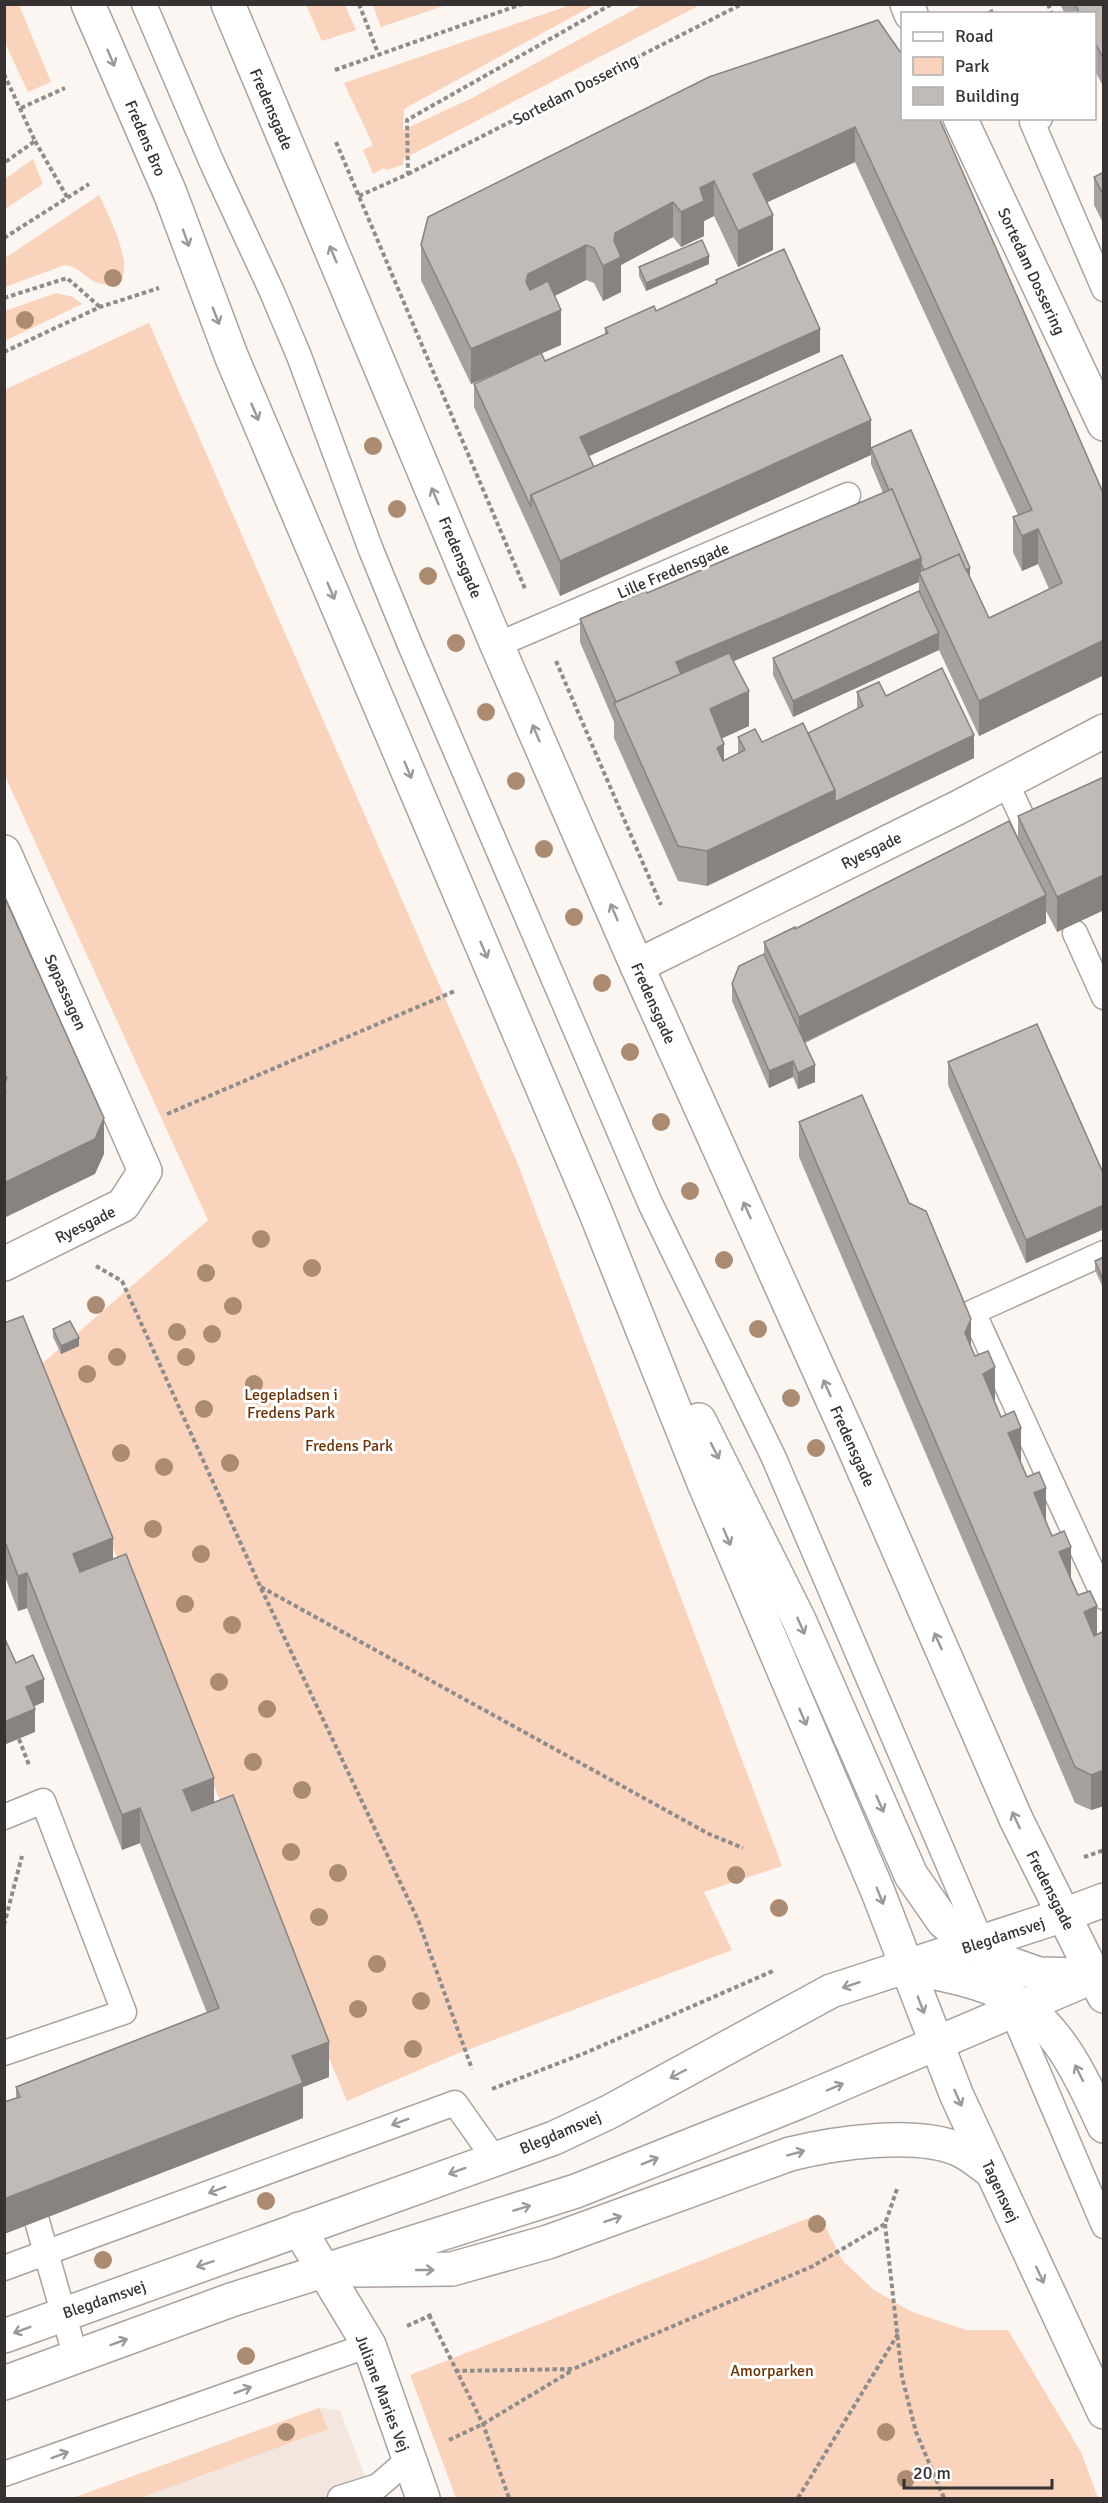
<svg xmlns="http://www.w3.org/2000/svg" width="1108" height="2503" font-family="Signika,sans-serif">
	<rect width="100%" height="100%" fill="#fcf6f2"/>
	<polygon fill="#f3e6de" points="319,2408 340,2410 373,2498 73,2498"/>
	<g fill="#fad3bc">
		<polygon points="378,4 446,4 446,5 381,27 373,6"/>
		<polygon points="573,4 594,5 404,109 403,130 474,97 642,5 700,5 403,159 403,165 386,170 384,168 373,174 363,150 373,145 344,83"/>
		<polygon points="4,5 19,5 51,82 28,92 5,43"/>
		<polygon points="306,5 345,5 356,30 322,41"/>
		<polygon points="33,159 43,184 5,209 5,179"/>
		<path d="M99,195c8,17 53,102 -1,88 -13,-4 -17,-16 -33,-18l-60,22v-29z"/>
		<polygon points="56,293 73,297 82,304 5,341 5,311"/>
		<polygon points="149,323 517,1162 782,1866 704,1892 732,1950 454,2055 347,2101 37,1368 208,1220 5,776 4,390"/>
		<polygon points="819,2214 843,2261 874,2290 912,2312 967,2330 1008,2330 1081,2452 1098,2498 456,2498 410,2375"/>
		<polygon points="319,2408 328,2429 140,2498 73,2498"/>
	</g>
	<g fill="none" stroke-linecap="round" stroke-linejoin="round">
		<g stroke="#a9a3a0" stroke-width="27">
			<g id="service">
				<polyline points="144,4 212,163 272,292 299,356 371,550 410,645 650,1203 773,1456 988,1957"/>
				<polyline points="1040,118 1032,122 1104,289"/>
				<polyline points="497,645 848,495"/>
				<polyline points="1006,782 1034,843"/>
				<polyline points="1075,933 1104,997"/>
				<polyline points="1104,1253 973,1312 1104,1597"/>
				<polyline points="4,1817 43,1801 124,2012 4,2053"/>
				<polyline points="1006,1997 1104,2226"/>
				<polyline points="37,2221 76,2358"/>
				<polyline points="4,2268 455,2103 494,2158"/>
				<polyline points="4,2474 369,2345"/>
				<polyline points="340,2498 378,2486 408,2460"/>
			</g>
		</g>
		<g stroke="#a9a3a0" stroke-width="36">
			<g id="minor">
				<polyline points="907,4 911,14"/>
				<polyline points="960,118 1104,424"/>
				<polyline points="4,852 145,1171 123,1205 4,1264"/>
				<polyline points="637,966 957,808 1104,731"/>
				<polyline points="299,2229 369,2345 423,2498"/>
			</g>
		</g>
		<g stroke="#a9a3a0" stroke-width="36">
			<g id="tertiary">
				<polyline points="88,4 170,193 232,358 595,1211 704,1483 878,1892 957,2096 1104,2412"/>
				<polyline points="228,4 497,645 637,966 851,1441 1016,1819 1104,1996"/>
				<polyline points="699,1420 799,1620 911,1875 943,1921 971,1946 988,1956 1039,1974 1083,1975"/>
				<path d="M908,1967c32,7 69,13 98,28 52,28 75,81 98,131"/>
				<path d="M357,2270l95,-1 96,-27 242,-88c45,-11 124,-23 168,-5 12,5 23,15 34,23"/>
				<polyline points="4,2336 554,2138 609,2112 831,1991 1064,1915 1104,1900"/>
				<polyline points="4,2383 231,2300 576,2191 799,2102 1104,1972"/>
			</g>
		</g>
		<g stroke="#908c8a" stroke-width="4" stroke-dasharray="4.5 3" stroke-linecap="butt">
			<polyline points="359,4 378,53"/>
			<polyline points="1048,4 1052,14"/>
			<polyline points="335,70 522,4"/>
			<polyline points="4,74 35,141 4,163"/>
			<polyline points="21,108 65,88"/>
			<polyline points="35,141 67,197"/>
			<polyline points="336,142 526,591"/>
			<polyline points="408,174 742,4"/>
			<polyline points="359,196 408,174 407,120 612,4"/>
			<polyline points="4,238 89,184"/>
			<polyline points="4,298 67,278 100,307"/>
			<polyline points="4,352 100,307 159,288"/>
			<polyline points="556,661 661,905"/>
			<polyline points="167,1114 455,991"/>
			<polyline points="96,1266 122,1281 260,1586 418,1920 472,2069"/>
			<polyline points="261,1587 709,1834 743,1848"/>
			<polyline points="19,1739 29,1765"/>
			<polyline points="1084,1857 1104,1850"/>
			<polyline points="4,1925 22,1856"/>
			<polyline points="492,2089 585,2053 773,1971"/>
			<polyline points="885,2224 902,2377 916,2432 944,2498"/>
			<polyline points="429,2315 483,2424 509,2498"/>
			<polyline points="407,2326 433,2314"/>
			<polyline points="455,2371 573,2369 813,2266 885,2224 897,2189"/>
			<polyline points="449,2440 483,2424 573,2370"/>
			<polyline points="798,2498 898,2334"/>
		</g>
		<use href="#service" stroke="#fff" stroke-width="24"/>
		<use href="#minor" stroke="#fff" stroke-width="33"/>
		<use href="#tertiary" stroke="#fff" stroke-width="33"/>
	</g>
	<g fill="#ab8b71">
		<circle cx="113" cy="278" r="9"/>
		<circle cx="25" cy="320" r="9"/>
		<circle cx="373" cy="446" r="9"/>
		<circle cx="397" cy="509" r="9"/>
		<circle cx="428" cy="576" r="9"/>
		<circle cx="456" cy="643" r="9"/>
		<circle cx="486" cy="712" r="9"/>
		<circle cx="516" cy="781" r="9"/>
		<circle cx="544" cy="849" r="9"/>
		<circle cx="574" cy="917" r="9"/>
		<circle cx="602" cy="983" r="9"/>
		<circle cx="630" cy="1052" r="9"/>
		<circle cx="661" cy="1122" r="9"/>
		<circle cx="690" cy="1191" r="9"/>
		<circle cx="261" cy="1239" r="9"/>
		<circle cx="724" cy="1260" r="9"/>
		<circle cx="312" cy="1268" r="9"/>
		<circle cx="206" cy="1273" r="9"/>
		<circle cx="96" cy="1305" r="9"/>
		<circle cx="233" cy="1306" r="9"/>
		<circle cx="758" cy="1329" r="9"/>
		<circle cx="177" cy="1332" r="9"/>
		<circle cx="212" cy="1334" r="9"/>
		<circle cx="117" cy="1357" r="9"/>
		<circle cx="186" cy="1357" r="9"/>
		<circle cx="87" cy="1374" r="9"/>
		<circle cx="254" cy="1384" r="9"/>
		<circle cx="791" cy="1398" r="9"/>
		<circle cx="204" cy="1409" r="9"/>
		<circle cx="816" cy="1448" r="9"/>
		<circle cx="121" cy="1453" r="9"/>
		<circle cx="230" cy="1463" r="9"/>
		<circle cx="164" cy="1467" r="9"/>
		<circle cx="153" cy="1529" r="9"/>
		<circle cx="201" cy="1554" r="9"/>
		<circle cx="185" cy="1604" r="9"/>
		<circle cx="232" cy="1625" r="9"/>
		<circle cx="219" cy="1682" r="9"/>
		<circle cx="267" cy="1709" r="9"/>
		<circle cx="253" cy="1762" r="9"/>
		<circle cx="302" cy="1790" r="9"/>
		<circle cx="291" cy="1852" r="9"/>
		<circle cx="338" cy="1873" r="9"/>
		<circle cx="736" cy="1875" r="9"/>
		<circle cx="779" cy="1908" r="9"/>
		<circle cx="319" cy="1917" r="9"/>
		<circle cx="377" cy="1964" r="9"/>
		<circle cx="421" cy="2001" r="9"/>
		<circle cx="358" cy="2009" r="9"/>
		<circle cx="413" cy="2049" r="9"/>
		<circle cx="266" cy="2201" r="9"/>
		<circle cx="817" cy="2224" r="9"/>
		<circle cx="103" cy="2260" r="9"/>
		<circle cx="246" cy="2356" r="9"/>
		<circle cx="286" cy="2432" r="9"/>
		<circle cx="886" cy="2432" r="9"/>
		<circle cx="906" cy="2479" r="9"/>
	</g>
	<g fill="#a6a19e" fill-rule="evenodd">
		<polygon points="1060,4 1104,4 1104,88 1095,71 1095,14 1065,14"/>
		<path d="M878,20l226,475v180l-125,61 -40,-86 -146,67 -20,-42v-17l146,-67v-9l-186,79 16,65 -27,12 2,22 14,-6v-17l24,5 46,-9 49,-24v-17l29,4 88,62 -267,128 -29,-5 -64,-143v-16l-34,-80v-23l67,-26 236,-100 -12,-29v-9l-311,141 -86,-189v-23l47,-21 -50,21 -50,-104v-35zM855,162l163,353 -5,2v35l9,19 16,-7 11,25 -60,29 -19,-40 -99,-130 -277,19 -5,-11 231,-104 -104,-72v4l-60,27 -51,17v6l-60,27 -3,-8 19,-8 -6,-49 31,-16 8,3 9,18 18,-9v-27l52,-28 8,10 23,-11v-15l10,-5 24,51 35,-17 -6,-48z"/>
		<polygon points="1104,172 1104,225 1094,205 1094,177"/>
		<polygon points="709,264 646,291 639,276 639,267"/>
		<polygon points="1104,777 1104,910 1057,932 1046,911 1046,923 805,1043 815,1082 798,1089 793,1077 769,1088 732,1001 732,984 764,954 764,942 1018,838 1018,816"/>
		<polygon points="948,1062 1104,1175 1104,1229 1026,1263 948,1085"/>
		<polygon points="799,1122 909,1203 1078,1595 1097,1635 1104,1631 1104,1806 1091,1810 1075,1803 799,1157"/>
		<polygon points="1104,1257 1104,1290 1095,1270 1095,1261"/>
		<polygon points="4,1323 113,1559 329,2077 303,2087 303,2118 4,2234 4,2102 16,2098 16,2087 207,2013 140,1843 122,1850 27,1608 18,1611 4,1574"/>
		<polygon points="53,1329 79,1346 61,1354 53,1337"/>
	</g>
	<g fill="#878381">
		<polygon points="855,127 855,162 753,209 753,174"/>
		<polygon points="714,181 714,216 704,221 704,236 681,247 681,212 700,188"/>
		<polygon points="673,202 673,237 621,265 621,292 603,301 603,266 614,241 615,233"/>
		<polygon points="773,215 773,250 738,267 738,231"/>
		<polygon points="586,245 586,280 528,309 526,282 528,274"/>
		<polygon points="709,256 709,264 646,291 646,283"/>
		<polygon points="561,310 561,345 471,384 471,349"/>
		<polygon points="820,329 820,352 580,460 580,437"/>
		<polygon points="871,420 871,455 560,596 560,561"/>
		<polygon points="1038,529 1038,564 1022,571 1022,536"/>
		<polygon points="921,558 921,577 919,572 919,582 676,686 676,662"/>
		<polygon points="970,568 970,585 930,585"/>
		<polygon points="939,633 939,650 793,717 793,701"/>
		<polygon points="1104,640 1104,675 979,736 979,701"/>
		<polygon points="749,691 749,726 710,744 710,709"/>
		<polygon points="974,735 974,758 707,886 707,851 835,790"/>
		<polygon points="724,744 724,779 717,748"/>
		<polygon points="1104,875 1104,910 1057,932 1057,897"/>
		<polygon points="1046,895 1046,923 799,1045 799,1017"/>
		<polygon points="793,1061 793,1077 769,1088 769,1071"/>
		<polygon points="815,1065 815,1082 798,1089 798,1073"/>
		<polygon points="104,1118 104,1154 95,1174 4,1218 4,1183"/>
		<polygon points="1104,1205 1104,1229 1026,1263 1026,1240"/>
		<polygon points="971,1319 971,1354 965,1333"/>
		<polygon points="79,1338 79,1346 61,1354 61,1346"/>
		<polygon points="995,1367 995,1403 983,1374"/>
		<polygon points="1021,1428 1021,1463 1008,1433"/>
		<polygon points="1046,1488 1046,1524 1034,1493"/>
		<polygon points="113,1538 113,1574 73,1589 73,1554"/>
		<polygon points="1071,1547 1071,1582 1059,1552"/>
		<polygon points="27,1573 27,1608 18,1611 18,1576"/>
		<polygon points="1097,1606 1097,1641 1084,1612"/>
		<polygon points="44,1679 44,1702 26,1710 26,1687"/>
		<polygon points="35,1709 35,1732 4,1745 4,1722"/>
		<polygon points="1104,1770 1104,1806 1091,1810 1091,1775"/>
		<polygon points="214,1778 214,1813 183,1825 183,1790"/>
		<polygon points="140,1808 140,1843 122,1850 122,1815"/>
		<polygon points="329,2042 329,2077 303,2087 303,2118 4,2234 4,2199 292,2056"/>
	</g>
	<g fill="#c1bbb8" stroke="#878381" stroke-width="1.5">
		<polygon points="1075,4 1104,4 1104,60 1095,42 1095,14 1080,14"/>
		<polygon points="992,10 993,14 985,14"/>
		<polygon points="878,20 903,56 903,118 939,118 1104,495 1104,640 979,701 919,572 959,554 989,618 1062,583 1038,529 1022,536 1013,517 1032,510 855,127 753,174 773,215 738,231 714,181 700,188 704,201 681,212 673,202 615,233 614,241 621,257 603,266 594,248 586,245 528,274 526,282 530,290 548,281 561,310 471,349 421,245 428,217 709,77"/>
		<polygon points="1104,172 1104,196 1094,177"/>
		<polygon points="702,240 709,256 646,283 639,267"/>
		<polygon points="784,249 820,329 580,437 594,467 531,495 531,507 474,384 541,353 545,361 608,333 605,328 654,306 656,311 717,283 716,280"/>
		<polygon points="842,355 871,420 560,561 531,495"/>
		<polygon points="911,430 970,568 966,570 959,554 924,570 921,564 921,558 892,489 889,490 871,448"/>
		<polygon points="892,489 921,558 676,662 681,674 616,702 580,619 646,591 647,593"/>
		<polygon points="919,591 939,633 793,701 773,658"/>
		<polygon points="729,653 749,691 710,709 724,744 717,748 723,761 745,750 738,737 755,729 762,742 803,723 835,790 707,851 678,846 614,703"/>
		<polygon points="942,668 974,735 835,802 835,790 808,733 863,706 857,692 879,682 886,696"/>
		<polygon points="1104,777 1104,875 1057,897 1018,816"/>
		<polygon points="1009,821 1046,895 799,1017 764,942 795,927 795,929"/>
		<polygon points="4,896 104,1118 95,1139 4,1183 4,1094 6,1093 4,1090 4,1087 7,1077 4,1076"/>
		<polygon points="764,954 815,1065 798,1073 793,1061 769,1071 732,984 739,966"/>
		<polygon points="1037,1024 1104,1175 1104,1205 1026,1240 948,1062"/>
		<polygon points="862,1095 909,1203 926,1211 971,1319 965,1333 975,1356 988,1351 995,1367 983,1374 1001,1417 1014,1411 1021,1428 1008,1433 1027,1477 1039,1472 1046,1488 1034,1493 1052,1536 1064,1531 1071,1547 1059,1552 1078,1595 1090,1591 1097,1606 1084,1612 1094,1636 1104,1631 1104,1770 1091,1775 1075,1767 799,1122"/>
		<polygon points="1104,1257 1104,1282 1095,1261"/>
		<polygon points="23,1316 113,1538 73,1554 80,1572 126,1554 214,1778 183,1790 192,1811 233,1795 329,2042 292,2056 303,2083 4,2199 4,2102 20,2097 16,2087 219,2008 140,1808 122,1815 27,1573 18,1576 4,1539 4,1323"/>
		<polygon points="70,1321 79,1338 61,1346 53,1329"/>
		<polygon points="4,1637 16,1663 33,1655 44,1679 26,1687 35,1709 4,1722"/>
	</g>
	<defs><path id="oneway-shaft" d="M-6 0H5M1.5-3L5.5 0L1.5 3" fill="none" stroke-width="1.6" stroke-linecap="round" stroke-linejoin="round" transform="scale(1.5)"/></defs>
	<g stroke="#9a9898">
		<use href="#oneway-shaft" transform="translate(111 58) rotate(67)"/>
		<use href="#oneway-shaft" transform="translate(186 238) rotate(70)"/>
		<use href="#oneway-shaft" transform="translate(333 254) rotate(-113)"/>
		<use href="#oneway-shaft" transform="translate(216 316) rotate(69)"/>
		<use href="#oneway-shaft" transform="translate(255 412) rotate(67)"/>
		<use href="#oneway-shaft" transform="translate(435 496) rotate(-113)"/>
		<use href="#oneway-shaft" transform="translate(331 591) rotate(67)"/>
		<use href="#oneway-shaft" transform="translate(536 733) rotate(-113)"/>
		<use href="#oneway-shaft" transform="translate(408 770) rotate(67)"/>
		<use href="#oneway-shaft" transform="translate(614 912) rotate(-113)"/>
		<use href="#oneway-shaft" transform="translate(484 950) rotate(67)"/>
		<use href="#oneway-shaft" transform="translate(747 1210) rotate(-114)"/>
		<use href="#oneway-shaft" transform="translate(827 1388) rotate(-114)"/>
		<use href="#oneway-shaft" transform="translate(715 1451) rotate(63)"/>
		<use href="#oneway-shaft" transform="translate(727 1537) rotate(67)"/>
		<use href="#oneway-shaft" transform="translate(801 1626) rotate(66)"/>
		<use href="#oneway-shaft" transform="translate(938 1641) rotate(-114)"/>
		<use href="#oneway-shaft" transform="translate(803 1717) rotate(67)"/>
		<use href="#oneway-shaft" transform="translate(880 1804) rotate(66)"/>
		<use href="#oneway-shaft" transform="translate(1016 1820) rotate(-115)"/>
		<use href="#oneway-shaft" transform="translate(880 1896) rotate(68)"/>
		<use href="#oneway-shaft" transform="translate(851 1985) rotate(162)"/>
		<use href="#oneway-shaft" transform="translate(921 2005) rotate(69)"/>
		<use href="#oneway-shaft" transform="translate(1079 2073) rotate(-116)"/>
		<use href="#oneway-shaft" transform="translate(678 2074) rotate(152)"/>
		<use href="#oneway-shaft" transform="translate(835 2087) rotate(-23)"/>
		<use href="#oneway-shaft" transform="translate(958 2098) rotate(66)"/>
		<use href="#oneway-shaft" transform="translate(400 2122) rotate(160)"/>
		<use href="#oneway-shaft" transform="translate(796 2153) rotate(-15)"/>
		<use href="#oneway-shaft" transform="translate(650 2161) rotate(-22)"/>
		<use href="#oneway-shaft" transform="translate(457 2171) rotate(160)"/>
		<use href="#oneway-shaft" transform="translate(217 2190) rotate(160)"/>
		<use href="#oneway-shaft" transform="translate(522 2208) rotate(-17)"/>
		<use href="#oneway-shaft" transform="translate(613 2219) rotate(-19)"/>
		<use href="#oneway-shaft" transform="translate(205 2264) rotate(161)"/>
		<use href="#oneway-shaft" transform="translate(425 2270)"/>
		<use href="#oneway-shaft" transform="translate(1040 2275) rotate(65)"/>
		<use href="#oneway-shaft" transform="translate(22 2330) rotate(159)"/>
		<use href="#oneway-shaft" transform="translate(119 2342) rotate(-20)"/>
		<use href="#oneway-shaft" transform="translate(243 2390) rotate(-20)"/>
		<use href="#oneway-shaft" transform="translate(60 2455) rotate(-20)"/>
	</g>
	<g text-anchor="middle" stroke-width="6" stroke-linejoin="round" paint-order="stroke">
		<g font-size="16" fill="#353231" stroke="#fff">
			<text transform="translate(575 89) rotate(-27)" y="6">Sortedam Dossering</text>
			<text transform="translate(272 109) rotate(67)" y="6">Fredensgade</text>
			<text transform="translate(146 138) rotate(67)" y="6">Fredens Bro</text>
			<text transform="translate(1032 271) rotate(65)" y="6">Sortedam Dossering</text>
			<text transform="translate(461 557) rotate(67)" y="6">Fredensgade</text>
			<text transform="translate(673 570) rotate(-23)" y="6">Lille Fredensgade</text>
			<text transform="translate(871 850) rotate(-26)" y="6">Ryesgade</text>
			<text transform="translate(66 992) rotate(66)" y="6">Søpassagen</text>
			<text transform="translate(654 1003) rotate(66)" y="6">Fredensgade</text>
			<text transform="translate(85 1224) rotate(-26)" y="6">Ryesgade</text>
			<text transform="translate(853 1446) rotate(66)" y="6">Fredensgade</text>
			<text transform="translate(1051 1890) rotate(63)" y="6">Fredensgade</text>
			<text transform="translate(1003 1935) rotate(-18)" y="6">Blegdamsvej</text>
			<text transform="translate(560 2132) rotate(-23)" y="6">Blegdamsvej</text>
			<text transform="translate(1001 2191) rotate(65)" y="6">Tagensvej</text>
			<text transform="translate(104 2299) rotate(-19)" y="6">Blegdamsvej</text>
			<text transform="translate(383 2393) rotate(69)" y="6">Juliane Maries Vej</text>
		</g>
		<g font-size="16" fill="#693308" stroke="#fff">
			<text x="291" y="1400">Legepladsen i<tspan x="291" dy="18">Fredens Park</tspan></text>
			<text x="349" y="1451">Fredens Park</text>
			<text x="772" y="2376">Amorparken</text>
		</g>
	</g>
	<rect width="1108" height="2503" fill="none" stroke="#353231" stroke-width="12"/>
	<rect x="901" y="12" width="195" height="108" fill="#ffffff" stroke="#aeadad" stroke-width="1.5"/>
	<rect x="913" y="32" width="30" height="9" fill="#ffffff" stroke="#aeadad" stroke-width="1.5"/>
	<text x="955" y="42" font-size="18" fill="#353231">Road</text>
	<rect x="913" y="57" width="30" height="18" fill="#fad3bc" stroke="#aeadad" stroke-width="1.5"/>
	<text x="955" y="72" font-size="18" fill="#353231">Park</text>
	<rect x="913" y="87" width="30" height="18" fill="#c1bbb8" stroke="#aeadad" stroke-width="1.5"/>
	<text x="955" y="102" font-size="18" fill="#353231">Building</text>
	<path d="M904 2479v9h148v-9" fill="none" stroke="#353231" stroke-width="3"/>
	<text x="913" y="2479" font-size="18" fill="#353231" stroke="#ffffff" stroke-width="4.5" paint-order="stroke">20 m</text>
</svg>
